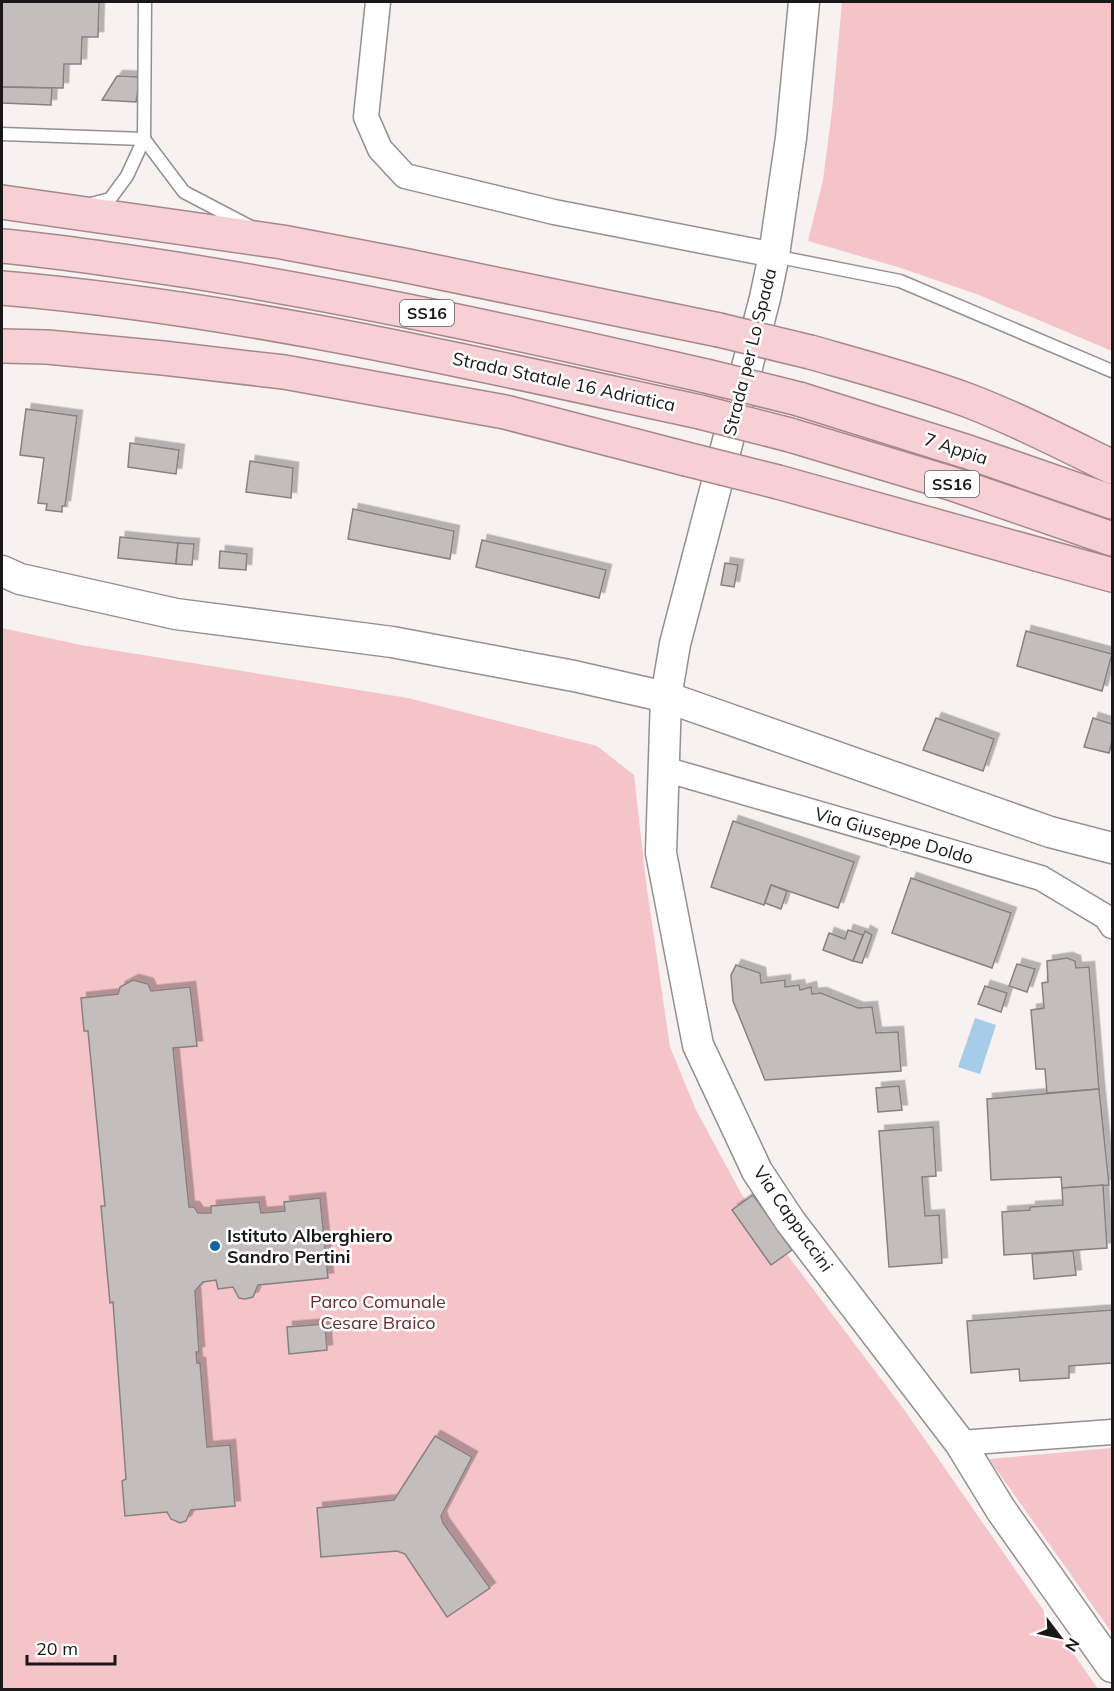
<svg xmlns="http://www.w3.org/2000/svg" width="1114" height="1691" font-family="Mulish,sans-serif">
	<defs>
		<filter id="shadow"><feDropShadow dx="5.5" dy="-5.5" stdDeviation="0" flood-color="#0004"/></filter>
	</defs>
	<rect width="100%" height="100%" fill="#f7f1f2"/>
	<g fill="#f4c4c8">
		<polygon points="842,2 1112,2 1112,351 979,295 901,268 808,241 823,180 832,111"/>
		<polygon points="2,628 81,645 408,698 597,746 634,775 646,882 670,1047 696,1110 742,1195 903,1408 1098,1689 2,1689"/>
		<polygon points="1112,1448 1112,1633 989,1459"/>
	</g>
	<polygon fill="#a6ccea" points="975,1018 996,1025 980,1074 958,1067"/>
	<g fill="#c3bdbd" stroke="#878182" stroke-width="1.5" filter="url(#shadow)">
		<polygon points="2,2 99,2 98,37 82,37 81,64 64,64 63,88 2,87"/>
		<polygon points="117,76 140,77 136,102 102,100"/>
		<polygon points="2,87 52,88 51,105 2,103"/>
		<polygon points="26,409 77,416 65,506 62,506 62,512 46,510 47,504 38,503 44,458 20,455"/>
		<polygon points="130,443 179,450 176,474 128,467"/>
		<polygon points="250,461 293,468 291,498 246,492"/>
		<polygon points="353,509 454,531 450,559 348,539"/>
		<polygon points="120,537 178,543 176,564 118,558"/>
		<polygon points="482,540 606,570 599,598 476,567"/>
		<polygon points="178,543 194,544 192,565 176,564"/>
		<polygon points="220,551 247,554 246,570 219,568"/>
		<polygon points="725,563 738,565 734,587 721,585"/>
		<polygon points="1026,631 1112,654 1102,691 1017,666"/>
		<polygon points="936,718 994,739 983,771 923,750"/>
		<polygon points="1093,718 1112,724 1112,741 1109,753 1084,747"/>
		<polygon points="733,821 854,862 838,908 771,885 764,905 711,887"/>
		<polygon points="911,878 1011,913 992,968 892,933"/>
		<polygon points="771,885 787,891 781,909 765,903"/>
		<polygon points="848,930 863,935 853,961 823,950 829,933 845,939"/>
		<polygon points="865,931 872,935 862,963 853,961"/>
		<polygon points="1067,958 1075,961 1076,968 1089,967 1099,1089 1047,1093 1045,1069 1036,1069 1031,1010 1044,1008 1042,983 1048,982 1047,961"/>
		<polygon points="1017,964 1035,969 1027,992 1009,986"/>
		<polygon points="736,965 760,973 761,983 785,980 785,987 799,985 800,990 811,987 812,994 821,993 858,1008 872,1007 876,1033 898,1032 901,1071 765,1080 733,1001 731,975"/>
		<polygon points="133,980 148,984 151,991 190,987 197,1046 173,1048 189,1207 194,1207 198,1213 211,1213 211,1206 259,1202 261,1213 285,1211 284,1202 320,1198 328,1278 258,1285 253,1297 245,1299 239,1298 233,1287 218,1289 216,1280 203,1282 195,1291 199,1352 196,1352 197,1363 200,1363 207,1447 230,1445 235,1506 191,1510 186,1521 180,1523 171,1519 167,1512 125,1516 122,1481 126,1479 113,1302 110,1303 101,1206 105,1206 88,1031 84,1031 81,998 118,994 120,987"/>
		<polygon points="985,986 1007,993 1001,1012 978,1004"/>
		<polygon points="899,1086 902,1110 878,1112 876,1088"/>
		<polygon points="1099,1089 1109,1185 1062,1188 1061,1177 991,1180 987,1099"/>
		<polygon points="933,1127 936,1176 922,1177 925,1216 939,1215 942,1263 889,1267 879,1131"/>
		<polygon points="1103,1185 1107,1248 1004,1255 1002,1212 1030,1210 1030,1207 1063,1205 1062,1188"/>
		<polygon points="753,1195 792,1250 771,1265 732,1210"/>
		<polygon points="1073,1251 1076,1275 1034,1279 1032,1254"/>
		<polygon points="1112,1310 1112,1363 1069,1366 1069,1378 1020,1381 1019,1369 971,1373 967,1321"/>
		<polygon points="325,1324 327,1350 289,1354 287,1327"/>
		<polygon points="435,1436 472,1457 441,1516 443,1523 490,1588 447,1617 405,1554 397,1551 321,1557 317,1508 394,1500"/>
	</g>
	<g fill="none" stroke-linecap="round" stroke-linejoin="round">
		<g stroke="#958f8f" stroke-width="15">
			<g id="service">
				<polyline points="2,134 144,139"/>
				<polyline points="144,139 184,192 249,226"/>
				<polyline points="91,204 110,199 127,176 144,139 145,2"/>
				<polyline points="774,256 900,281 1112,371"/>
			</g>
		</g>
		<g stroke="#958f8f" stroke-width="27">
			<g id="minor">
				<polyline points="378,2 366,117 380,149 405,176 554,212 774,255"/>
				<polyline points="664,769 1041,878 1106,917 1112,926"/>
				<polyline points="960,1443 1112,1432"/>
			</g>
		</g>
		<g stroke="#958f8f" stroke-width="33">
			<g id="tertiary">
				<polyline points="804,2 791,138 774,255 765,298 675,644 666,697 661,853 698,1045 757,1171 790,1221 960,1443 1001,1510 1112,1667"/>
				<polyline points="2,571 20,579 176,614 392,642 574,676 666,697 1050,832 1112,848"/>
			</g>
		</g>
		<g stroke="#a7878b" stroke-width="36">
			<g id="trunk">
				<polyline points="2,202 282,242 403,265 719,330"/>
				<path d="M2,246c64,6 129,16 193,26 172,28 341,65 511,104"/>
				<path d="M2,288c236,20 467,74 698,124"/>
				<polyline points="2,346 47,347 163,358 284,372 505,412 686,459"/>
				<path d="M810,352c53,15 106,29 157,48 50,19 98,44 145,67"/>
				<polyline points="799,399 968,452 1112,502"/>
				<polyline points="790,435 953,484 1112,539"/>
				<polyline points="778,482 1112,575"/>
			</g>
		</g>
		<use href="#service" stroke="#fff" stroke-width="12"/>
		<use href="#minor" stroke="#fff" stroke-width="24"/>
		<use href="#tertiary" stroke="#fff" stroke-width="30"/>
		<use href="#trunk" stroke="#f6d0d4" stroke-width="33"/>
		<g stroke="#a7878b" stroke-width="36" stroke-linecap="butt">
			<g id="trunk-bridge">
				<polyline points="719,330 810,352"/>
				<polyline points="706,376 799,399"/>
				<polyline points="700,412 790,435"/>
				<polyline points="686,459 778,482"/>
			</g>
		</g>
		<use href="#trunk-bridge" stroke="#f6d0d4" stroke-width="33"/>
	</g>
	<circle fill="#146496" stroke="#fff" stroke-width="2" cx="215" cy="1246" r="6"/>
	<g text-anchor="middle" stroke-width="5" stroke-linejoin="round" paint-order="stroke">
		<g fill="#fff" stroke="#5e5d5d" stroke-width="1.5">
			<rect x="400" y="300" width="54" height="26" rx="4.5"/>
			<rect x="925" y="471" width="54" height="26" rx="4.5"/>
		</g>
		<g font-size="16" font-weight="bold" fill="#191717">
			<text x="427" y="319">SS16</text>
			<text x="952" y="490">SS16</text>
		</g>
		<g font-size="18" fill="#191717" stroke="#fff">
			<text transform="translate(750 352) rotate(-76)" y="6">Strada per Lo Spada</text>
			<text transform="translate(564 382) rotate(12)" y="6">Strada Statale 16 Adriatica</text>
			<text transform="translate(956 449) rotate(18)" y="6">7 Appia</text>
			<text transform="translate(894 836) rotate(16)" y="6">Via Giuseppe Doldo</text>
			<text transform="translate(793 1219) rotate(55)" y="6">Via Cappuccini</text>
		</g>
		<g font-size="18" font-weight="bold" fill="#191717" stroke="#fff" text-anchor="start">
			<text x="227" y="1242">Istituto Alberghiero<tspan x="227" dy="21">Sandro Pertini</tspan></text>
		</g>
		<g font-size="18" fill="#692b36" stroke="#fff">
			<text x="378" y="1308">Parco Comunale<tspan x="378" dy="21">Cesare Braico</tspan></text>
		</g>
	</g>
	<rect width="1114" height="1691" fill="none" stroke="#191717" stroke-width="6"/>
	<g transform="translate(1060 1637) rotate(122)" stroke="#ffffff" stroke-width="4.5" paint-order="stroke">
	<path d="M0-4.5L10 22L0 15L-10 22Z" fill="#191717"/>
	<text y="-9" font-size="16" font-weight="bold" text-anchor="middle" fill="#191717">N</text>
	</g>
	<path d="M27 1655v9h88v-9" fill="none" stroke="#191717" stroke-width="3"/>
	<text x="36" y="1655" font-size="18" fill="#191717" stroke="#ffffff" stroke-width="4.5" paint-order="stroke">20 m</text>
</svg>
